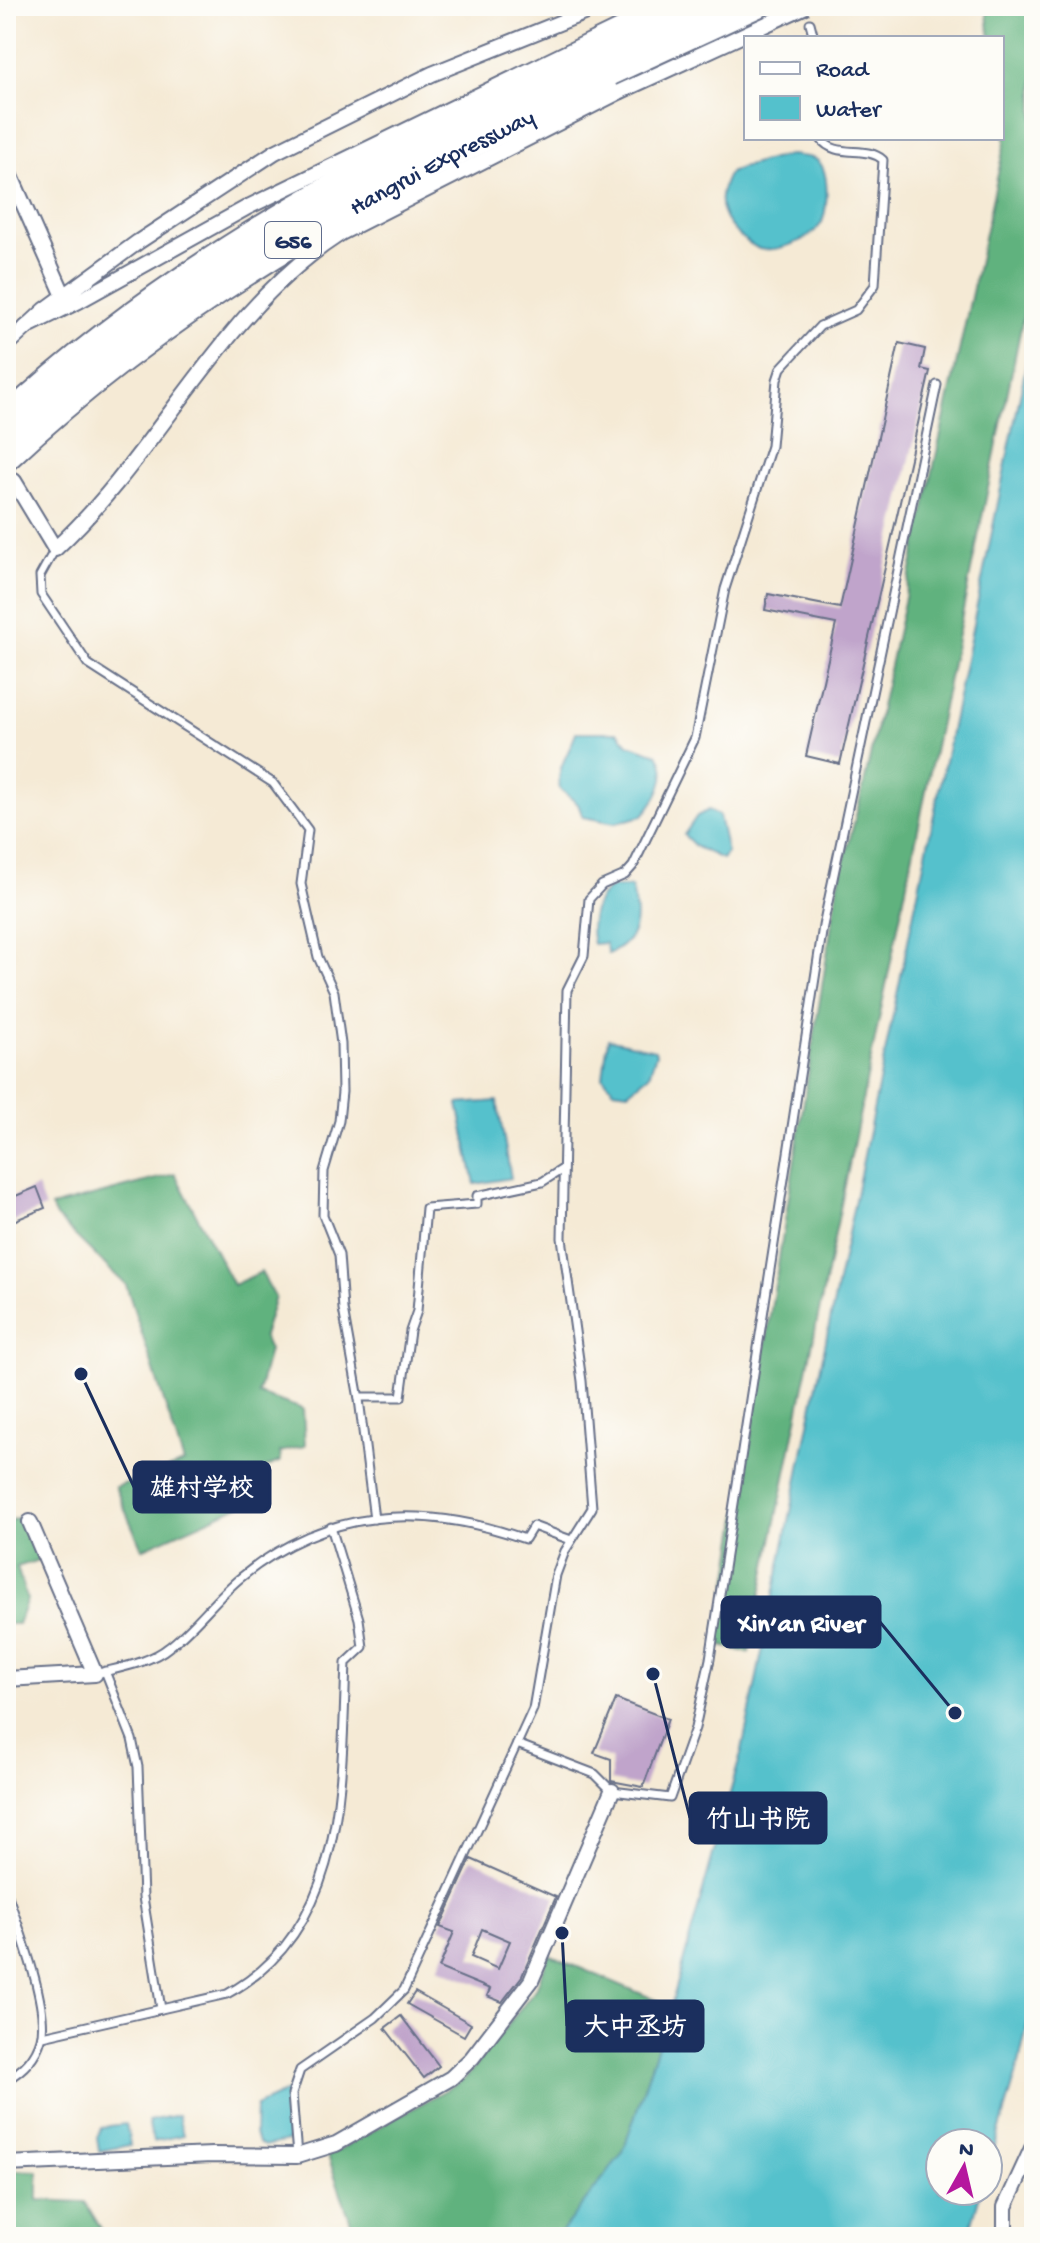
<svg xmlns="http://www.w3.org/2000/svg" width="1040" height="2243" font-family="'Gochi Hand','LXGW WenKai TC',sans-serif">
	<rect width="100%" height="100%" fill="#fdfcf7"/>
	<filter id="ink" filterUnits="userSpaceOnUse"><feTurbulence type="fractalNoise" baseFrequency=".0125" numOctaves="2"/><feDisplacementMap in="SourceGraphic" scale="16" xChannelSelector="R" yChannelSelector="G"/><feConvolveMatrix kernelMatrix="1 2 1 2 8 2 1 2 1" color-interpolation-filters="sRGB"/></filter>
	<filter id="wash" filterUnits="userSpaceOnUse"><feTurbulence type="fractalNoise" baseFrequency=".006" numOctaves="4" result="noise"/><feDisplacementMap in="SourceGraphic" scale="32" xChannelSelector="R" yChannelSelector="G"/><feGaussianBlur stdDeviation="1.8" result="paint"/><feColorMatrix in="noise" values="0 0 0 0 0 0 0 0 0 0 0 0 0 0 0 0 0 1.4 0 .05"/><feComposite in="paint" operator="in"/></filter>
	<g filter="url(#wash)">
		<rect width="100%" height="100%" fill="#f5ead5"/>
		<g fill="#60b27e" stroke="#3e706e" stroke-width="2">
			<polygon points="986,6 1034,6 1034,264 749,1653 718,1645 838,885 864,784 1005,142 1002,38 990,38"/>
			<polygon points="175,1174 233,1285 261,1272 275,1297 263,1336 269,1350 258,1394 303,1409 305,1446 280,1452 281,1461 262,1469 271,1492 142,1549 115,1487 184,1463 126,1285 56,1217 51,1207"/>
			<polygon points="21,1517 39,1560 17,1567 27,1600 18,1624 6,1624 6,1522"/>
			<polygon points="549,1955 671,2006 623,2152 558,2237 356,2237 328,2156 465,2079 536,1989"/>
			<polygon points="9,2170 38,2171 38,2200 85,2202 106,2237 6,2237"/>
		</g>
		<g fill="#54c1cc" stroke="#387895" stroke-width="2">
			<path d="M790,155c7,1 19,1 25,4 16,8 13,52 6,65 -10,16 -43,28 -62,25 -22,-12 -44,-32 -37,-59 2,-6 4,-14 8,-17 9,-6 49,-16 60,-18z"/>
			<polygon points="1034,327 1034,1995 1017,2072 988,2169 988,2143 940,2143 940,2191 981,2191 968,2237 558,2237 623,2152 671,2006 742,1750"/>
			<path d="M576,732h42l10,12 30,10c14,21 -1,46 -16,62l-27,7 -32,-6 -5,-13 -18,-15c-5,-22 11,-37 16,-57z"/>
			<polygon points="709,810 719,816 727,853 722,859 696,847 684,835 697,816"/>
			<path d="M612,887h19c9,30 8,54 -23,67l-3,-11 -12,1c-5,-21 0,-46 19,-57z"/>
			<polygon points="608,1039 655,1050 656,1054 649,1075 628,1092 614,1090 603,1077"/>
			<polygon points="497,1101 511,1178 475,1184 458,1104"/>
			<polygon points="288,2091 289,2141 264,2146 258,2143 255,2133 256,2106"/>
			<polygon points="178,2115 183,2135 153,2142 148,2121"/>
			<polygon points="126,2124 130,2145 99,2151 97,2138 101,2127"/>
		</g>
		<g id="blocks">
			<g fill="#c0a4cb" fill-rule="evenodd">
				<polygon points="899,343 925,349 921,369 930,371 840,764 806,756 836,624 765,610 768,594 840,608"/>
				<polygon points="37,1187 45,1208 6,1224 6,1200"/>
				<polygon points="616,1699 668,1719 643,1787 611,1781 611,1759 594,1753"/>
				<path d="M471,1859l85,38 -34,79 -20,26 -15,-6 3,-7 -51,-21 15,-36 -14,-5zM482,1929l28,12 -12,28 -27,-12z"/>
				<polygon points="415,1992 471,2024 464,2036 407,2004"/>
				<polygon points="401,2016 439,2066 424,2078 385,2028"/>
			</g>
		</g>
	</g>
	<g filter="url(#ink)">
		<use href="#blocks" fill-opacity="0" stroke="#677088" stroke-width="2"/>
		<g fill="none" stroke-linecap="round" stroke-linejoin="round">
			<g stroke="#677088" stroke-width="11">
				<g id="service">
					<polyline points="810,23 814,38"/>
					<polyline points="6,207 21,199"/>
					<polyline points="55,549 40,576 41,594 88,664 273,783 308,830 301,884 318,957 334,992 341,1044 342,1092 339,1121 324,1171 323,1215 339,1255 343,1309 359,1399 374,1519"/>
					<polyline points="359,1397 401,1397 410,1331 417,1311 426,1208 477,1204 477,1196 542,1182 561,1170"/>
					<polyline points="105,1671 132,1739 138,1767 143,1897 161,2009"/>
					<path d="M95,1674c23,-6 55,-11 74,-27 26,-20 45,-47 70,-68 87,-72 183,-76 286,-40l8,-13 38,14"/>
					<polyline points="517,1744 595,1774 612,1791 670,1798 695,1728 710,1659 823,926 937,385"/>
					<path d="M43,2036l184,-42c121,-66 114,-212 119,-331l17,-16 -4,-28 -28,-92"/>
					<path d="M6,2080c16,-9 30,-23 35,-41 9,-32 -24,-116 -35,-149"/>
					<path d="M297,2156l-5,-62 8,-24 75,-52 29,-28 129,-281 23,-134 9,-24 27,-43 -10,-127 -20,-143 5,-248 17,-34 5,-57 13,-14 23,-10 8,-9 62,-128 30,-149 46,-143 6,-66 4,-12 39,-42 36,-16 19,-25 8,-125c-18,-16 -47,0 -63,-22"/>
				</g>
			</g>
			<g stroke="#677088" stroke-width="18">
				<g id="minor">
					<polyline points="6,165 64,296"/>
					<polyline points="26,327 79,301 248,207 662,6"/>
					<polyline points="6,346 45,310 138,242 275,152 432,74 601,6"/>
					<path d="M14,481l41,68c105,-96 164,-238 286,-316l278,-141"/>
					<polyline points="6,1679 95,1674 30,1522"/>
					<polyline points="6,2164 212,2155 297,2156 336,2144 451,2078 472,2058 531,1981 612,1791"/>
					<polyline points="1005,2237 1005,2207 1034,2144"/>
				</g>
			</g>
			<g stroke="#677088" stroke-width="32">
				<g id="motorway">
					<path d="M6,421c200,-187 452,-303 699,-415"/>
					<path id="s1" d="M6,456c223,-209 485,-326 760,-450"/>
				</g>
			</g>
			<use href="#service" stroke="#fff" stroke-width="7"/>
			<use href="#minor" stroke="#fff" stroke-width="14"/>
			<use href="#motorway" stroke="#fff" stroke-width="28"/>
			<g stroke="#677088" stroke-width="18" stroke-linecap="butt">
				<polyline id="minor-bridge" points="619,92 806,6"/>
			</g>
			<use href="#minor-bridge" stroke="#fff" stroke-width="14"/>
		</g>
	</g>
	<g text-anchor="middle" stroke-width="8" stroke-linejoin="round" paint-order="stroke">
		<rect fill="#fdfcf7" stroke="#5f6c8c" stroke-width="2" x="265" y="222" width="56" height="36" rx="6"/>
		<g font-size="22" font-weight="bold" fill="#1b2f5e">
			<text x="293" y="248">G56</text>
		</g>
		<g font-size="24" fill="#1b2f5e" stroke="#fdfcf7">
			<text dy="8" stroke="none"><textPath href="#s1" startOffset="528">Hangrui Expressway</textPath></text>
		</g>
	</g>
	<path fill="none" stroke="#1b2f5e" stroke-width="3" d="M81 1374L134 1487M955 1713L880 1622M653 1674L690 1818M562 1933L567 2026"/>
	<g fill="#1b2f5e" stroke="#fdfcf7" stroke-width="3">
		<circle cx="81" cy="1374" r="8"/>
		<circle cx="955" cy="1713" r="8"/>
		<circle cx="653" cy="1674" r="8"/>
		<circle cx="562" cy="1933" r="8"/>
	</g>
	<g fill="#1b2f5e" stroke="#1b2f5e" stroke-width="3">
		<rect x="134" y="1462" width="136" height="50" rx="8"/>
		<rect x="722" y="1597" width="158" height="50" rx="8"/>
		<rect x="690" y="1793" width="136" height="50" rx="8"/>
		<rect x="567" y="2001" width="136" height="50" rx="8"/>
	</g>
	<g font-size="26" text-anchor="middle" font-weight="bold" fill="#fff">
		<text x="202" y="1496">雄村学校</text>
		<text x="801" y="1631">Xin’an River</text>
		<text x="758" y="1827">竹山书院</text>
		<text x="635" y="2035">大中丞坊</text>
	</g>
	<rect width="1040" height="2243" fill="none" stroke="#fdfcf7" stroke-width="32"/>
	<rect x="744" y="36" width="260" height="104" fill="#fdfcf7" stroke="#a3aaba" stroke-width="2"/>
	<rect x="760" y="62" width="40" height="12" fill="#ffffff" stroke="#a3aaba" stroke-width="2"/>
	<text x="816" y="76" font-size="24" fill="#1b2f5e">Road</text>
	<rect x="760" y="96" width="40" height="24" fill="#54c1cc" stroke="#a3aaba" stroke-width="2"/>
	<text x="816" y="116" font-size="24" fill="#1b2f5e">Water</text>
	<g transform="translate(964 2167) rotate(8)"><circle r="38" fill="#fdfcf7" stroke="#a3aaba" stroke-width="2"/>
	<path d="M0-6L14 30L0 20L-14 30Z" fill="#b5179e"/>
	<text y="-12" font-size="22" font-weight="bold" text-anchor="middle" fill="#1b2f5e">N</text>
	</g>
</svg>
